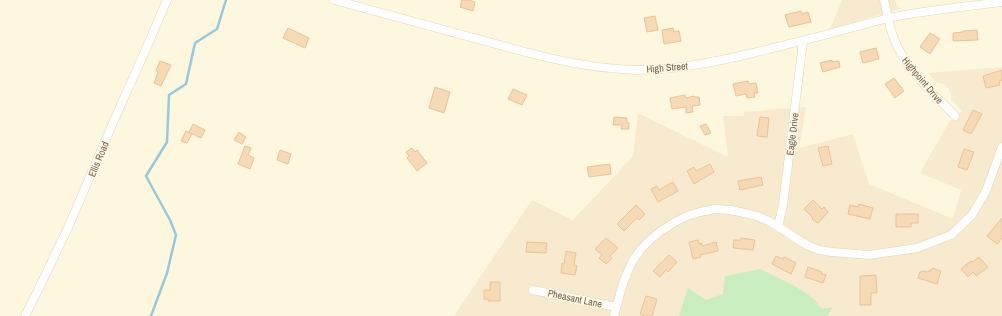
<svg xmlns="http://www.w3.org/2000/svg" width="1002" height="316" font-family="'Archivo Narrow',sans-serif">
	<rect width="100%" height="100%" fill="#fef7e0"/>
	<g fill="#f7eace">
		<polygon points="842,0 895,0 897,6 900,8 903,8 830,29"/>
		<polygon points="1002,67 1002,316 454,316 532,200 573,220 633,156 638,113 728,157 723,116 743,116 745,112 806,107 799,148 853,134 869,184 953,219 961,190 920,173 949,122 962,111 951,99 951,95 949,89 944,84 937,83 928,73"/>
	</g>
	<path fill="#caedbd" d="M760,269l35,17 1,1c12,7 17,10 26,22l11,-2 -6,9h-148l9,-28 18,12 17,-6 2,-18z"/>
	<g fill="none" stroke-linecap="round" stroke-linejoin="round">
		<polyline stroke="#98c8dc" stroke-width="2.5" points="151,316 167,273 176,235 170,220 146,176 167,142 169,95 186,84 195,43 217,29 226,0"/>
	</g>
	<g fill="#f6d9b5" stroke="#eac294">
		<polygon points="462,0 468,0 475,2 473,11 460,7"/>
		<polygon points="801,11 802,14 808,12 811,22 789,27 785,15"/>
		<polygon points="655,16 658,30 647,32 644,18"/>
		<polygon points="288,28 309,38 305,48 283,38"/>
		<polygon points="673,28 674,32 679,31 681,41 664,44 662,30"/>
		<polygon points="977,30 978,40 953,41 953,33 963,32 963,31"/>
		<polygon points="930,33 940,39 930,54 920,47"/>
		<polygon points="876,48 879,59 863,63 860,52"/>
		<polygon points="832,60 832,62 839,61 840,67 823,72 820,63"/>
		<polygon points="160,61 171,65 161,86 154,83 158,72 156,71"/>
		<polygon points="1002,70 1002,80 999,81 1000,85 986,88 983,76"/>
		<polygon points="894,78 904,91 895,98 885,84"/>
		<polygon points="748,81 749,84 756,83 758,93 754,93 755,97 747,98 746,94 736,96 733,84"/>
		<polygon points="435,87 450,92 444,113 429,108"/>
		<polygon points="513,89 527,95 522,105 508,99"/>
		<polygon points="685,95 686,98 694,96 695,97 699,97 700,105 692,106 693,112 686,113 686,107 672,109 670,98"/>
		<polygon points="973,110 982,114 971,134 963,130"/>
		<polygon points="614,117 627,118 627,123 629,123 629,129 621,129 622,125 613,125"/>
		<polygon points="760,117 769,118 767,137 757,136"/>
		<polygon points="193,124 205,130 201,138 189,132"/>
		<polygon points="706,124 711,133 705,135 700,126"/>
		<polygon points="186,131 192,134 187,143 181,141"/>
		<polygon points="239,132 246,137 242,144 234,140"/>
		<polygon points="245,146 251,148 248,155 254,158 250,169 238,164"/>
		<polygon points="828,146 832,164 823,166 818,148"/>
		<polygon points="412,148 415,152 417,150 427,163 417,171 407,158 409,156 406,152"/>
		<polygon points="964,149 974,152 967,170 958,167"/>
		<polygon points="280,150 291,154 288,164 277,160"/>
		<polygon points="610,164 611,174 589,177 587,167"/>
		<polygon points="710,164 714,172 694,184 687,171 694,167 696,171"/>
		<polygon points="761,177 763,185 740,190 738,181"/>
		<polygon points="673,182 678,191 658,202 651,189 657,186 659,190"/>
		<polygon points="813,200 822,209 824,207 828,212 818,223 812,219 813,218 804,209"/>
		<polygon points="859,204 873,208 870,219 848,214 850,205 858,207"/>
		<polygon points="636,205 645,214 639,220 637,218 624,231 617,224"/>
		<polygon points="896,214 918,214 918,223 911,223 911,227 896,227"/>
		<polygon points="1002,218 1002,238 997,244 987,236"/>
		<polygon points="606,238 618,248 610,256 612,258 606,264 599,258 602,255 595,249"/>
		<polygon points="741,238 755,240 753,250 733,248 734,240 741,240"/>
		<polygon points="698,240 699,244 702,243 702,246 716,242 718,251 700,255 701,257 693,259 689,242"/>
		<polygon points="527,242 547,243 546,253 526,252"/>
		<polygon points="566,251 576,253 574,265 577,266 575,275 561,273 562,263 564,264"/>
		<polygon points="669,255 677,262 668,272 666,270 660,277 653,271"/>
		<polygon points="776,256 783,259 784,257 796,263 791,274 772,264"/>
		<polygon points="979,257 988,267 976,276 973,272 968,277 961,269 971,261 972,262"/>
		<polygon points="808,267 822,272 821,274 826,275 823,283 805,277"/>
		<polygon points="932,268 941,271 937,284 918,278 920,272 922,272 922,271 929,272 929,270 931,271"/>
		<polygon points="876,275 877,293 871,293 871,305 860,305 860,276"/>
		<polygon points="490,282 500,282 500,301 488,301 488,299 484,299 484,290 490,290"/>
		<polygon points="646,296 657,299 652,316 643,316 643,315 640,314"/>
	</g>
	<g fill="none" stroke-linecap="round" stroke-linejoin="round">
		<g stroke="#e3d4bb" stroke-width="9">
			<g id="minor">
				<path d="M334,0l195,53c35,9 71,16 107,17 40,0 79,-8 117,-17 27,-7 53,-13 79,-20 19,-5 37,-10 56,-15 37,-8 76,-11 114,-16"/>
				<path d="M884,0c3,12 5,25 9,36 11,32 39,56 62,80"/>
				<polyline points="778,226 783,205 803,41"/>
				<polyline points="533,290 616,307"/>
				<polyline points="25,316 41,284 67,230 115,118 146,49 167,0"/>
				<polyline points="614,316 623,283 632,262 641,249 651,239 661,231 675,222 687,216 700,212 715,209 731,210 757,216 769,221 807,245 819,250 832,252 869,255 917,248 951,235 972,215 986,191 1002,147"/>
			</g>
		</g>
		<use href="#minor" stroke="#fff" stroke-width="8"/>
	</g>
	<g text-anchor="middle" stroke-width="3" stroke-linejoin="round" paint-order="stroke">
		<g font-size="10" fill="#775e45" stroke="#fff9e8">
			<text transform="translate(667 67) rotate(-5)" y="4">High Street</text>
			<text transform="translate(923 80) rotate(50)" y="4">Highpoint Drive</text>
			<text transform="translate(792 134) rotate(-83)" y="4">Eagle Drive</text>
			<text transform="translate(98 159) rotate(-67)" y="4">Ellis Road</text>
			<text transform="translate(575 298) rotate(12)" y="4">Pheasant Lane</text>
		</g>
	</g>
</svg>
